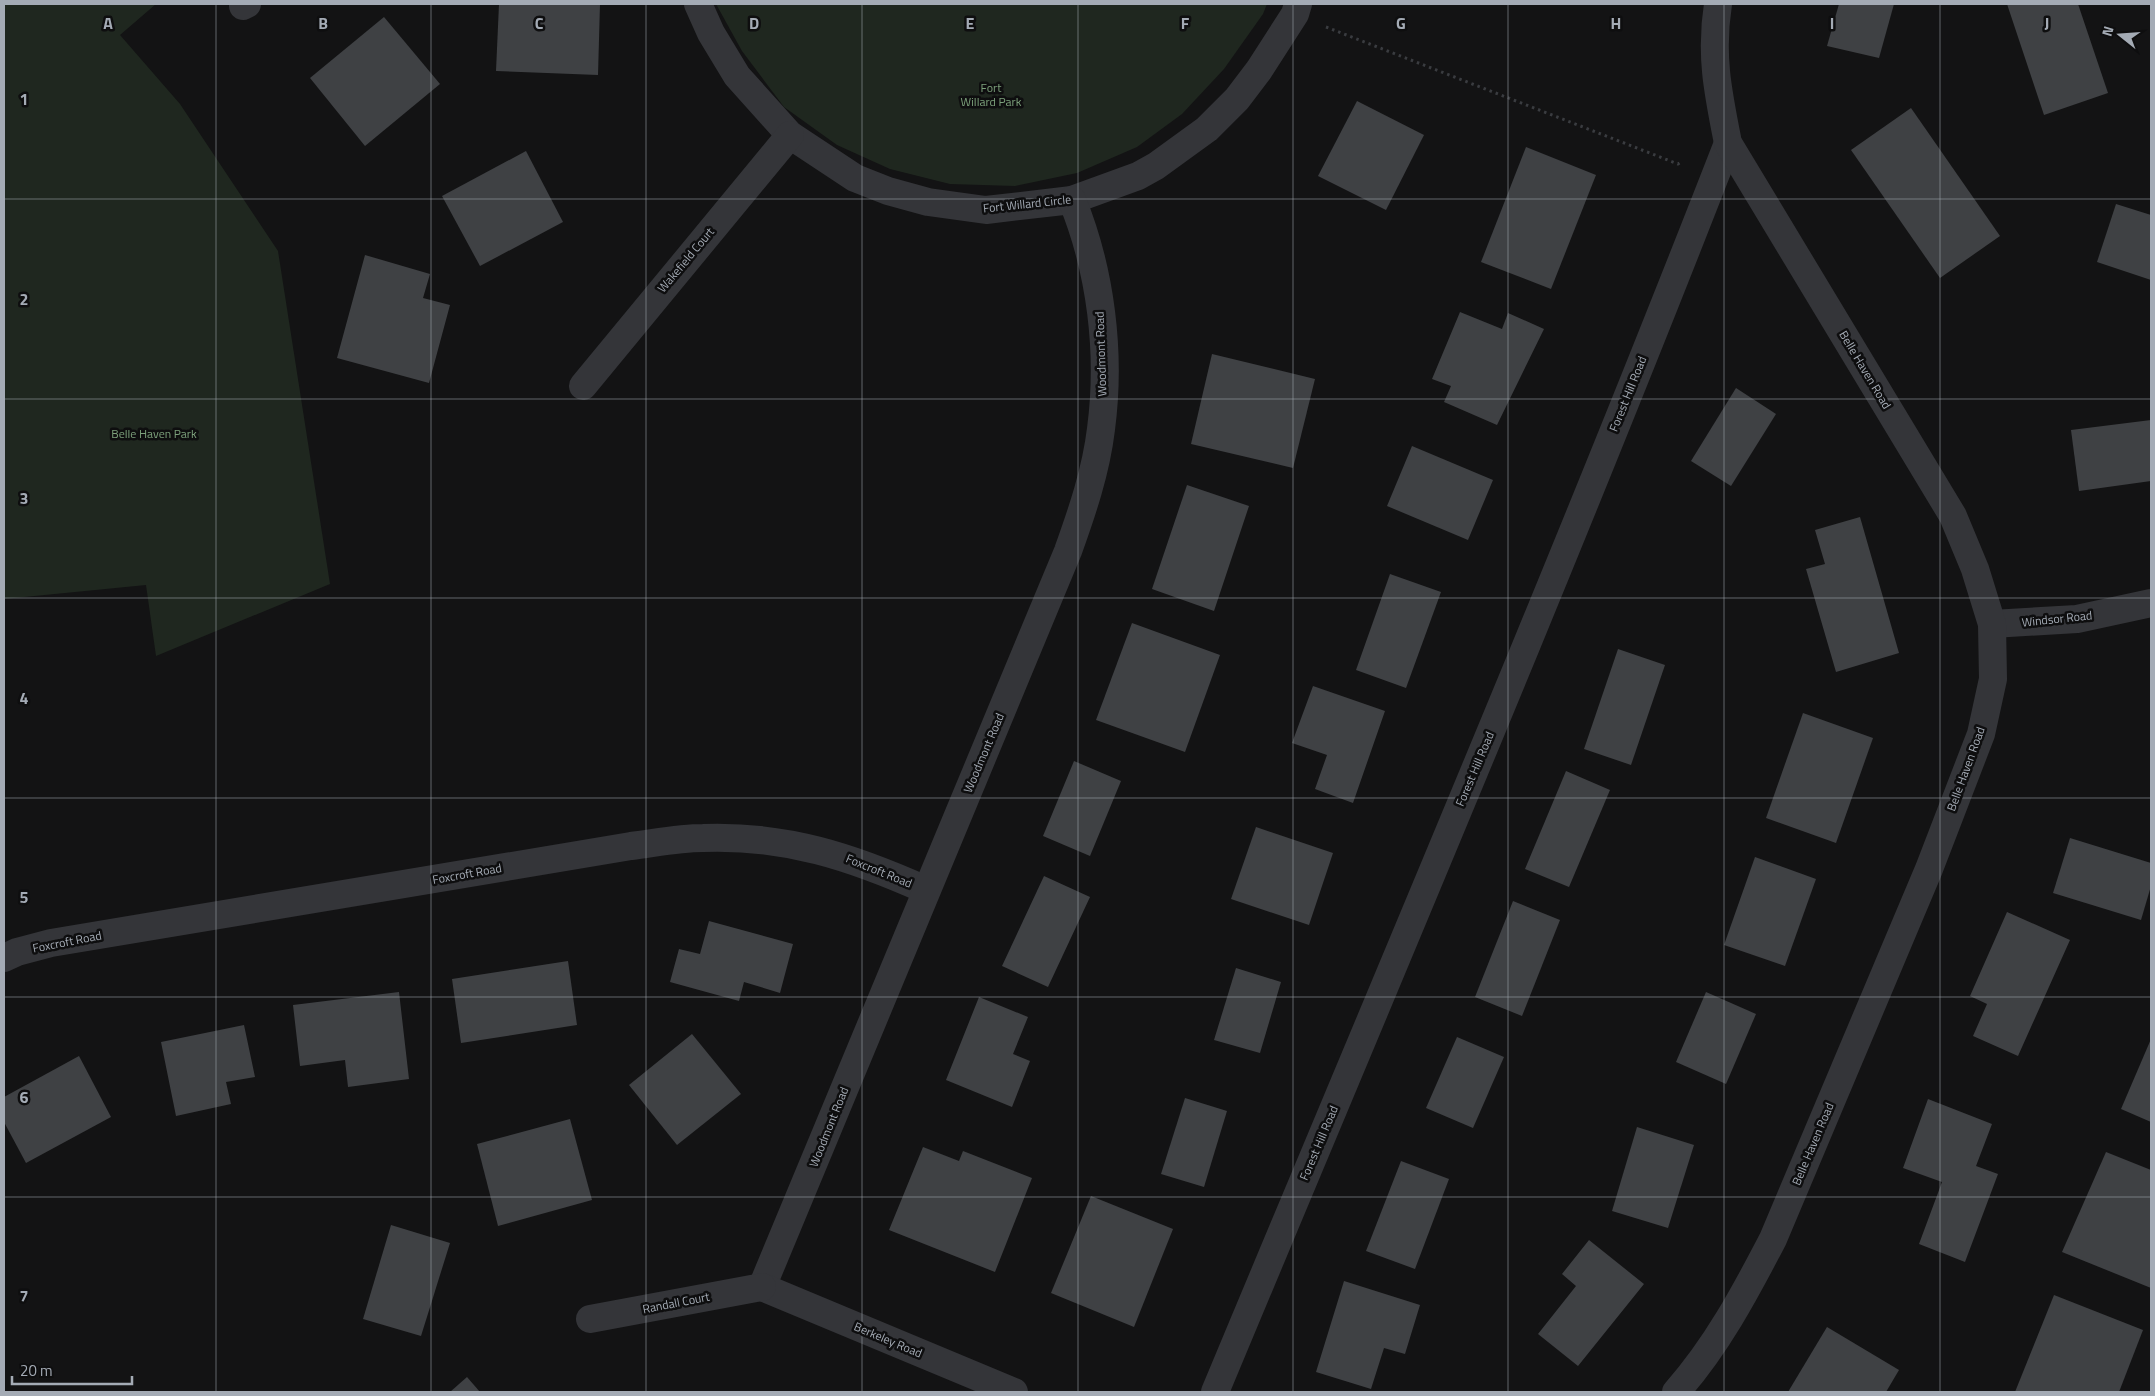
<svg xmlns="http://www.w3.org/2000/svg" width="2155" height="1396" font-family="'Titillium Web',sans-serif">
	<rect width="100%" height="100%" fill="#131314"/>
	<g fill="#1f271f">
		<polygon points="4,4 156,4 120,35 180,104 278,251 330,584 156,656 146,585 4,599"/>
		<polygon points="716,4 1267,4 1263,14 1224,69 1182,114 1137,147 1077,173 1015,186 950,184 890,169 837,145 784,107 742,51"/>
	</g>
	<g fill="#3f4144">
		<polygon points="499,4 600,4 598,75 496,71"/>
		<polygon points="1839,4 1894,4 1879,58 1827,46"/>
		<polygon points="2007,4 2078,4 2108,93 2044,115"/>
		<polygon points="384,17 440,84 365,146 310,78"/>
		<polygon points="1357,101 1424,135 1386,210 1318,176"/>
		<polygon points="1911,108 2000,236 1940,278 1851,150"/>
		<polygon points="1526,147 1596,175 1551,289 1481,262"/>
		<polygon points="526,151 563,222 480,266 442,196"/>
		<polygon points="2116,204 2151,215 2151,280 2097,262"/>
		<polygon points="365,255 430,274 423,298 450,305 429,383 337,358"/>
		<polygon points="1460,312 1502,329 1508,313 1544,329 1497,425 1444,402 1451,386 1432,379"/>
		<polygon points="1212,354 1315,379 1293,468 1191,444"/>
		<polygon points="1736,388 1776,414 1731,486 1691,461"/>
		<polygon points="2151,420 2151,481 2079,491 2071,430"/>
		<polygon points="1412,446 1493,480 1468,540 1387,506"/>
		<polygon points="1187,485 1249,506 1214,611 1152,589"/>
		<polygon points="1860,517 1899,653 1836,672 1806,569 1825,564 1815,530"/>
		<polygon points="1390,574 1441,592 1406,688 1356,670"/>
		<polygon points="1132,623 1220,655 1185,752 1096,720"/>
		<polygon points="1618,649 1665,665 1631,765 1584,749"/>
		<polygon points="1313,686 1385,711 1353,803 1315,789 1327,755 1292,743"/>
		<polygon points="1803,713 1873,738 1836,843 1766,818"/>
		<polygon points="1074,761 1121,781 1090,856 1043,836"/>
		<polygon points="1566,771 1610,790 1569,887 1525,869"/>
		<polygon points="1256,827 1333,853 1309,925 1231,899"/>
		<polygon points="2070,838 2151,863 2151,886 2141,920 2053,893"/>
		<polygon points="1755,857 1816,879 1785,966 1724,945"/>
		<polygon points="1044,876 1090,897 1048,987 1002,966"/>
		<polygon points="1513,901 1560,920 1522,1016 1475,997"/>
		<polygon points="2007,912 2070,940 2018,1056 1973,1036 1987,1004 1970,996"/>
		<polygon points="709,921 793,944 780,993 744,982 739,1001 670,982 679,949 700,954"/>
		<polygon points="568,961 577,1025 461,1043 452,979"/>
		<polygon points="1236,968 1281,982 1260,1053 1214,1040"/>
		<polygon points="399,992 409,1079 348,1087 345,1060 300,1066 293,1005"/>
		<polygon points="1706,992 1756,1014 1726,1084 1676,1062"/>
		<polygon points="979,997 1028,1017 1013,1054 1030,1061 1012,1107 946,1080"/>
		<polygon points="244,1025 255,1077 226,1082 231,1104 176,1116 161,1042"/>
		<polygon points="692,1034 741,1094 677,1145 629,1085"/>
		<polygon points="1457,1037 1504,1057 1473,1128 1426,1108"/>
		<polygon points="2151,1039 2151,1122 2121,1109"/>
		<polygon points="79,1056 111,1117 26,1163 4,1122 4,1097"/>
		<polygon points="1185,1098 1227,1111 1204,1187 1161,1174"/>
		<polygon points="1928,1099 1992,1124 1976,1166 1998,1174 1965,1262 1919,1244 1942,1182 1903,1168"/>
		<polygon points="570,1119 592,1200 498,1226 477,1144"/>
		<polygon points="1637,1127 1694,1145 1668,1228 1612,1211"/>
		<polygon points="923,1147 959,1161 963,1151 1032,1178 995,1272 889,1230"/>
		<polygon points="2106,1152 2151,1170 2151,1288 2062,1252"/>
		<polygon points="1401,1161 1449,1179 1415,1269 1366,1251"/>
		<polygon points="1091,1196 1173,1229 1134,1327 1051,1293"/>
		<polygon points="391,1225 450,1243 421,1336 363,1319"/>
		<polygon points="1589,1240 1644,1284 1578,1366 1538,1334 1576,1286 1562,1274"/>
		<polygon points="1344,1281 1420,1305 1405,1354 1384,1348 1371,1389 1316,1372"/>
		<polygon points="2054,1295 2143,1330 2119,1392 2015,1392"/>
		<polygon points="1827,1327 1899,1370 1886,1392 1788,1392"/>
		<polygon points="467,1377 480,1392 450,1392"/>
	</g>
	<g fill="none" stroke-linecap="round" stroke-linejoin="round">
		<polyline stroke="#3a3c40" stroke-width="3" stroke-dasharray="2.5 4" stroke-linecap="butt" points="1326,27 1678,164 1681,162"/>
		<g stroke="#343539" stroke-width="28">
			<polyline points="698,4 711,33 737,76 790,135 855,178 888,191 928,202 986,210 1072,200 1138,176 1156,166 1207,129 1237,99 1259,70 1295,14 1298,4"/>
			<polyline points="243,6 247,4"/>
			<polyline points="583,386 790,135"/>
			<polyline points="1992,624 2077,619 2151,603"/>
			<path d="M4,958l13,-6 34,-9 580,-97c24,-3 48,-8 72,-8 83,-3 149,19 223,52"/>
			<path d="M762,1287l306,-736c14,-39 28,-80 33,-122 10,-76 0,-158 -29,-229"/>
			<polyline points="762,1287 1014,1392"/>
			<polyline points="590,1319 762,1287"/>
			<path d="M1215,1392c173,-415 350,-830 513,-1249"/>
			<path d="M1676,1392c40,-45 69,-99 97,-153l156,-370 52,-135 12,-55 -1,-55 -17,-55 -22,-53 -225,-373c-10,-50 -18,-88 -10,-139"/>
		</g>
	</g>
	<path fill="none" stroke="#a4abb5" stroke-width="1" stroke-opacity="0.55" d="M216,4v1388M431,4v1388M646,4v1388M862,4v1388M1078,4v1388M1293,4v1388M1508,4v1388M1724,4v1388M1940,4v1388M4,199h2147M4,399h2147M4,598h2147M4,798h2147M4,997h2147M4,1197h2147"/>
	<g text-anchor="middle" stroke-width="5" stroke-linejoin="round" paint-order="stroke">
		<g font-size="12" fill="#7ca07b" stroke="#0e0e0f">
			<text x="991" y="92">Fort<tspan x="991" dy="14">Willard Park</tspan></text>
			<text x="154" y="438">Belle Haven Park</text>
		</g>
		<g font-size="12" fill="#a4abb5" stroke="#0e0e0f">
			<text transform="translate(1027 204) rotate(-6)" y="4">Fort Willard Circle</text>
			<text transform="translate(686 260) rotate(-50)" y="4">Wakefield Court</text>
			<text transform="translate(1101 354) rotate(-92)" y="4">Woodmont Road</text>
			<text transform="translate(1865 370) rotate(59)" y="4">Belle Haven Road</text>
			<text transform="translate(1628 394) rotate(-68)" y="4">Forest Hill Road</text>
			<text transform="translate(2057 619) rotate(-6)" y="4">Windsor Road</text>
			<text transform="translate(984 753) rotate(-67)" y="4">Woodmont Road</text>
			<text transform="translate(1475 769) rotate(-67)" y="4">Forest Hill Road</text>
			<text transform="translate(1966 769) rotate(-70)" y="4">Belle Haven Road</text>
			<text transform="translate(879 871) rotate(22)" y="4">Foxcroft Road</text>
			<text transform="translate(467 874) rotate(-10)" y="4">Foxcroft Road</text>
			<text transform="translate(67 942) rotate(-11)" y="4">Foxcroft Road</text>
			<text transform="translate(829 1127) rotate(-68)" y="4">Woodmont Road</text>
			<text transform="translate(1319 1143) rotate(-67)" y="4">Forest Hill Road</text>
			<text transform="translate(1813 1144) rotate(-67)" y="4">Belle Haven Road</text>
			<text transform="translate(676 1303) rotate(-11)" y="4">Randall Court</text>
			<text transform="translate(888 1340) rotate(23)" y="4">Berkeley Road</text>
		</g>
	</g>
	<g font-size="16" text-anchor="middle" font-weight="bold" fill="#a4abb5" stroke="#0e0e0f" stroke-width="5" stroke-linejoin="round" paint-order="stroke">
		<text x="108" y="29">A</text>
		<text x="323" y="29">B</text>
		<text x="539" y="29">C</text>
		<text x="754" y="29">D</text>
		<text x="970" y="29">E</text>
		<text x="1185" y="29">F</text>
		<text x="1401" y="29">G</text>
		<text x="1616" y="29">H</text>
		<text x="1832" y="29">I</text>
		<text x="2047" y="29">J</text>
		<text x="24" y="105">1</text>
		<text x="24" y="305">2</text>
		<text x="24" y="504">3</text>
		<text x="24" y="704">4</text>
		<text x="24" y="903">5</text>
		<text x="24" y="1103">6</text>
		<text x="24" y="1302">7</text>
	</g>
	<rect width="2155" height="1396" fill="none" stroke="#a4abb5" stroke-width="10"/>
	<g transform="translate(2120 35) rotate(287)" stroke="#0e0e0f" stroke-width="4" paint-order="stroke">
	<path d="M0-4L9 19L0 12L-9 19Z" fill="#a4abb5"/>
	<text y="-8" font-size="14" font-weight="bold" text-anchor="middle" fill="#a4abb5">N</text>
	</g>
	<path d="M12 1376v8h120v-8" fill="none" stroke="#a4abb5" stroke-width="2.5"/>
	<text x="20" y="1376" font-size="15" fill="#a4abb5" stroke="#0e0e0f" stroke-width="4" paint-order="stroke">20 m</text>
</svg>
